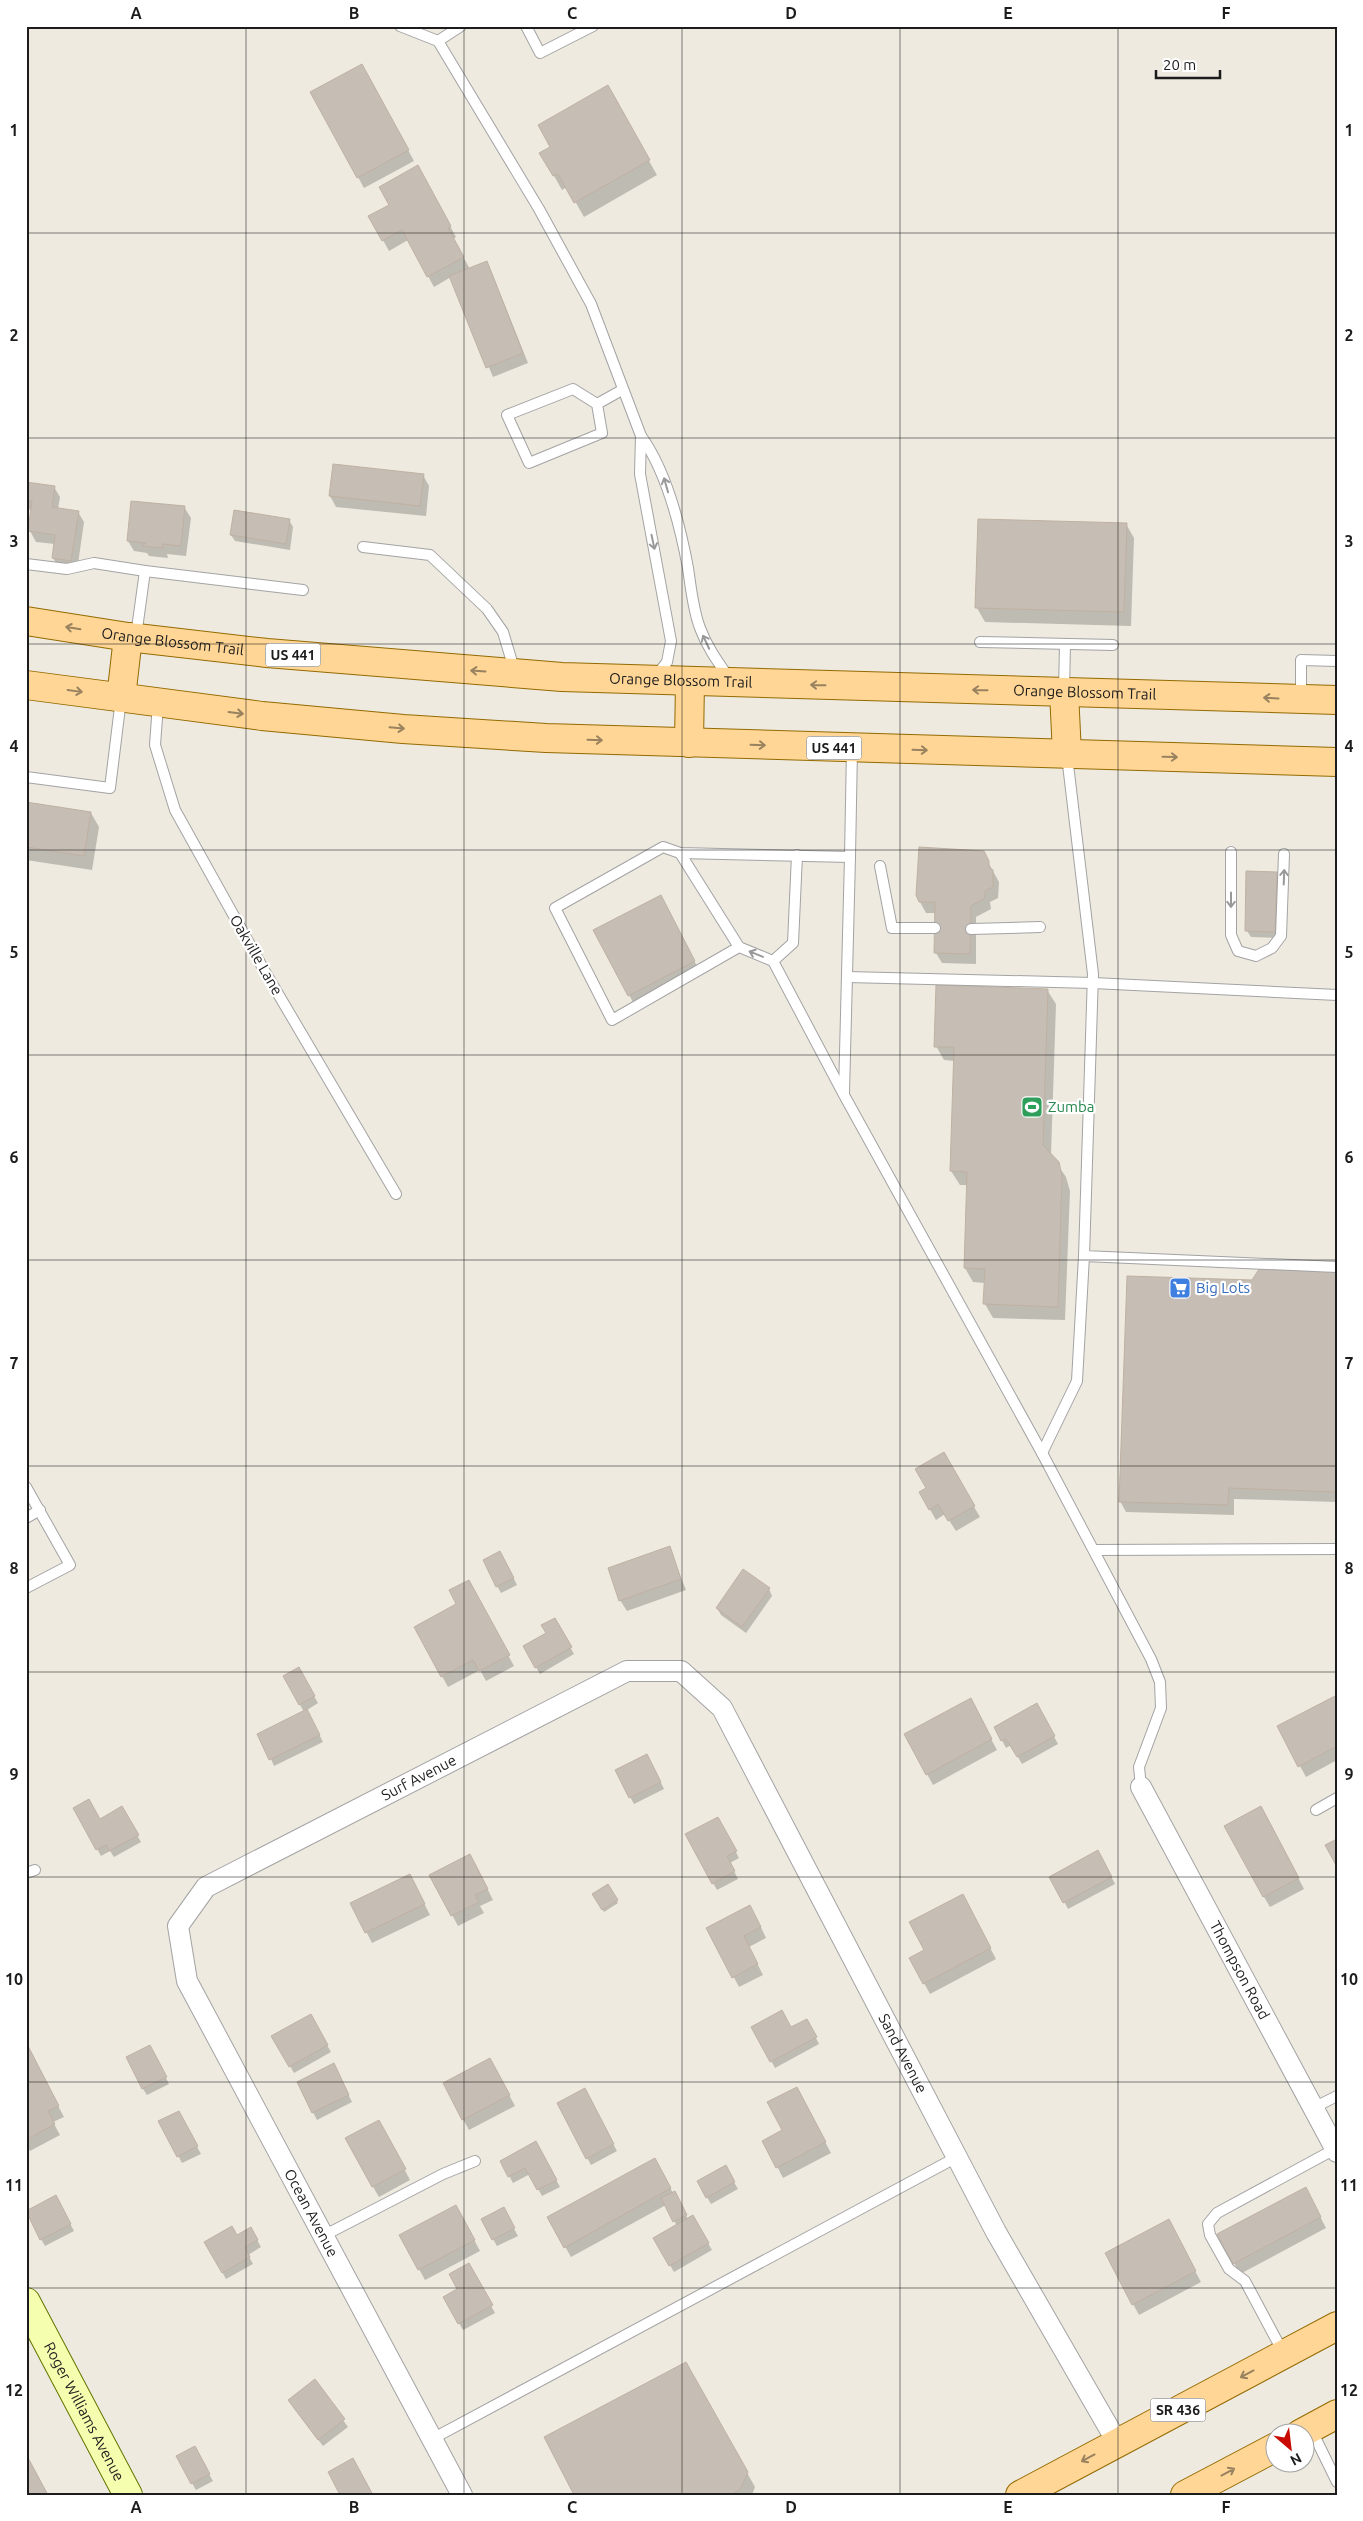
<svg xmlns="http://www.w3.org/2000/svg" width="1363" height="2521" font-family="Ubuntu,sans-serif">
	<rect width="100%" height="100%" fill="#eeeae0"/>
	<g fill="#0003">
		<polygon points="368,76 414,161 364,188 312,93"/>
		<polygon points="607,87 657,175 584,217 567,187 562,190 541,153 552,147"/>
		<polygon points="424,178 456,237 453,239 470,269 486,263 492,273 528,363 493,377 451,277 434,287 408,240 389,251 383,240 391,206"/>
		<polygon points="423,475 429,486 426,516 336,507 330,496"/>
		<polygon points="26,483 54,487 60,497 58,509 78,512 84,522 77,571 59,568 53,558 55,544 36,542 30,531 32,510 26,509"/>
		<polygon points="184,507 191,518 186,556 167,554 168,558 149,556 147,553 134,551 128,541"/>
		<polygon points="289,520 293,527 290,550 235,541 231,535"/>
		<polygon points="979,520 1126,524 1134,538 1131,626 985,622 977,608"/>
		<polygon points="26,803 91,813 99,827 92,870 26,860"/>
		<polygon points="983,853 999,882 998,898 990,902 991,909 976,917 976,964 942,963 936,953 936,913 926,913 920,902"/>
		<polygon points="1276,874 1280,880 1278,938 1251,937 1247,931"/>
		<polygon points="666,907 700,972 635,1006 595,931"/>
		<polygon points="1047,990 1056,1004 1051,1155 1066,1177 1070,1191 1065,1320 993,1318 985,1304 985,1283 973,1282 965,1268 968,1185 960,1185 951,1171 955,1061 944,1060 936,1046"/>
		<polygon points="1337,1269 1337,1502 1234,1499 1234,1515 1126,1512 1120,1501 1253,1281"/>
		<polygon points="943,1454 980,1517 956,1531 945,1514 936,1520 920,1492 928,1488"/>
		<polygon points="669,1548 686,1590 627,1611 620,1600"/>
		<polygon points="504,1559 517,1585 501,1593 497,1586"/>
		<polygon points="769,1589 772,1596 746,1633 721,1615 717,1608"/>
		<polygon points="474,1592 514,1666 486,1681 480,1670 448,1687 415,1627 458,1604"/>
		<polygon points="554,1619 574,1654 540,1674 524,1647 547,1633"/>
		<polygon points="298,1669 318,1703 307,1710 323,1742 274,1766 271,1759 304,1712 285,1677"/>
		<polygon points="1337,1696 1337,1760 1306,1777 1300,1766"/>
		<polygon points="1037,1705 1058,1744 1022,1764 1011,1745 1006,1748 995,1727"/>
		<polygon points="976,1711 997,1750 933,1785 927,1774"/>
		<polygon points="651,1762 664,1789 634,1804 616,1771"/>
		<polygon points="75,1808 99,1820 122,1808 141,1842 114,1857 110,1851 101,1856"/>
		<polygon points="718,1818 739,1858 730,1863 738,1879 717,1890 687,1835"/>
		<polygon points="1267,1818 1304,1889 1270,1907 1264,1897"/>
		<polygon points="1098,1852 1115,1884 1068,1909 1051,1877"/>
		<polygon points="476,1866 493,1900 480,1906 484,1913 458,1926 431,1875"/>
		<polygon points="608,1885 618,1903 604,1912 594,1894"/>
		<polygon points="415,1886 430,1915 372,1943 352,1904"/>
		<polygon points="968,1906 996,1959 930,1994 924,1983 926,1951"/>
		<polygon points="756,1917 766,1938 749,1947 763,1975 739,1987 708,1928"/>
		<polygon points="310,2015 331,2052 294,2073 273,2036"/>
		<polygon points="807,2020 819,2044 775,2068 753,2027 791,2029"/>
		<polygon points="26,2046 64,2117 53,2122 60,2135 30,2151 26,2145"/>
		<polygon points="154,2053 169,2084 147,2095 143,2089"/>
		<polygon points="496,2070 515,2106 469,2130 444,2084"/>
		<polygon points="337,2072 352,2102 317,2120 298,2083"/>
		<polygon points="584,2090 617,2151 591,2165 558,2104"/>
		<polygon points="802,2099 831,2153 783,2178 764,2141 784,2130"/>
		<polygon points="182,2119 201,2154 182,2163 160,2122"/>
		<polygon points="385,2132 410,2180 379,2197 373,2187"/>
		<polygon points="536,2143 560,2187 542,2196 530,2174 513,2183 501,2161"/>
		<polygon points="654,2160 688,2219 693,2217 712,2250 674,2272 654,2238 677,2226 666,2205 571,2257 549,2218"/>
		<polygon points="725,2167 738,2189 711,2204 698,2182"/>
		<polygon points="56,2197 74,2231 45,2246 26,2212"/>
		<polygon points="1311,2199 1326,2228 1240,2274 1234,2263"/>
		<polygon points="503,2209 518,2236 497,2246 482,2220"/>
		<polygon points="462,2217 480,2251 425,2280 401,2236"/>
		<polygon points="251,2229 261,2247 248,2255 253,2264 226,2279 206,2242 236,2237"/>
		<polygon points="1174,2232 1201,2282 1139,2315 1106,2254"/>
		<polygon points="469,2265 495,2313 463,2330 445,2298 459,2290"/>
		<polygon points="686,2364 755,2487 752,2495 575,2495"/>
		<polygon points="315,2381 348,2427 323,2446 293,2407"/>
		<polygon points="194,2448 213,2481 196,2490 177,2457"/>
	</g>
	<g fill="#c6bdb4" stroke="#c0b1a2">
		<polygon points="362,64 409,150 357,178 310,92"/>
		<polygon points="608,85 650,160 574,203 558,174 553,176 539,153 550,147 538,125"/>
		<polygon points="418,165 451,226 448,228 464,257 427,277 402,230 382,241 368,216 389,205 379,187"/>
		<polygon points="487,261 523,353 486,368 449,276"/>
		<polygon points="333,464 424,474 420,506 329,496"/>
		<polygon points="26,482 55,486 52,507 79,511 71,561 52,558 55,535 28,531 32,501 26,500"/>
		<polygon points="131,501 185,506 181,546 162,544 163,548 142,546 146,543 127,541"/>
		<polygon points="234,510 290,519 286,544 230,535"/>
		<polygon points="978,519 1127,523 1124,612 975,608"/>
		<polygon points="26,802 91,812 84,856 26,847"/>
		<polygon points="919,847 984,851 989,861 989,867 993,870 993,887 985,891 985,898 971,906 970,954 934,953 935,902 919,902 916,895"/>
		<polygon points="1246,871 1277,872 1275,932 1245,931"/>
		<polygon points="661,895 695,961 628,996 593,930"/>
		<polygon points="936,985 1048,989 1043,1145 1059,1162 1062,1176 1058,1307 983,1304 985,1269 964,1268 967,1172 950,1171 954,1047 934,1047"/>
		<polygon points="1261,1266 1337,1268 1337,1492 1229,1488 1228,1505 1119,1502 1127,1276 1252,1280"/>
		<polygon points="944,1452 975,1506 948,1521 938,1504 929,1510 919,1492 926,1488 915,1469"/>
		<polygon points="670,1546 681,1579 619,1601 608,1568"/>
		<polygon points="500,1551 514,1578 496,1587 483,1560"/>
		<polygon points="743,1569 770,1588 742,1627 716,1608"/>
		<polygon points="469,1580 510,1655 479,1671 473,1660 441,1677 414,1627 456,1604 449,1590"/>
		<polygon points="555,1618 572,1647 535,1668 523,1646 546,1633 541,1625"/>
		<polygon points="299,1667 315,1696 299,1705 283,1676"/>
		<polygon points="1337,1695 1337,1746 1298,1767 1277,1726"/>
		<polygon points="971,1698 992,1739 926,1775 904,1734"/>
		<polygon points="1037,1703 1055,1736 1017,1757 1006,1739 1001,1741 994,1727"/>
		<polygon points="307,1709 320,1735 269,1760 257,1734"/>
		<polygon points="647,1754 661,1782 629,1798 615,1770"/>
		<polygon points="89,1799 100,1819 122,1806 139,1835 109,1851 106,1845 96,1850 73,1808"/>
		<polygon points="1261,1806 1299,1878 1263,1897 1224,1826"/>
		<polygon points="718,1817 737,1851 727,1856 735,1871 712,1884 685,1834"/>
		<polygon points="1337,1839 1337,1867 1325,1845"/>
		<polygon points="1098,1850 1112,1877 1063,1903 1049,1877"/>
		<polygon points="470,1854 488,1889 475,1895 479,1902 451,1916 429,1875"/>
		<polygon points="410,1874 425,1904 365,1933 350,1903"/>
		<polygon points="608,1884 618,1900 602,1910 592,1894"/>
		<polygon points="963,1894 991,1948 923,1984 909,1958 924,1950 909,1922"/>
		<polygon points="750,1905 761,1927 744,1936 758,1964 732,1978 706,1928"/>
		<polygon points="782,2010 791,2027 807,2019 817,2037 770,2062 751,2027"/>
		<polygon points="311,2014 328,2045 289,2067 271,2036"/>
		<polygon points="27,2044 59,2106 48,2111 55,2124 26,2140"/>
		<polygon points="150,2045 167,2077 142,2089 126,2057"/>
		<polygon points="490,2058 510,2095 462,2120 443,2083"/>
		<polygon points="334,2063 349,2095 312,2113 297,2082"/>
		<polygon points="797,2087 826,2142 776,2168 762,2141 782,2130 767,2102"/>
		<polygon points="585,2088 614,2144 586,2159 557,2103"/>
		<polygon points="179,2111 198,2146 177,2157 158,2121"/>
		<polygon points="379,2120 406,2169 372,2187 345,2138"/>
		<polygon points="536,2141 557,2180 537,2190 525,2168 508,2177 500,2161"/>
		<polygon points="655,2158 671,2188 564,2248 547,2217"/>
		<polygon points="726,2165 735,2182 706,2198 697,2181"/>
		<polygon points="1306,2187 1321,2217 1233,2264 1217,2234"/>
		<polygon points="675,2191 687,2215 673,2222 661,2198"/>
		<polygon points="56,2195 71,2224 40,2240 26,2211"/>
		<polygon points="456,2205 475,2240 418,2270 399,2235"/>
		<polygon points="504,2207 515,2228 492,2240 481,2219"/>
		<polygon points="693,2215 709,2243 669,2266 653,2238"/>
		<polygon points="1169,2219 1196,2271 1132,2305 1105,2253"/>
		<polygon points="232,2226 237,2235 251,2227 258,2240 245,2247 250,2257 222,2273 204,2242"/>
		<polygon points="469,2263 493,2305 458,2324 443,2297 457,2289 449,2274"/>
		<polygon points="686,2362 748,2472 740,2490 730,2495 574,2495 544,2437"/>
		<polygon points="315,2379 345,2419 318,2440 288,2400"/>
		<polygon points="195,2446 210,2474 191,2484 176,2456"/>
		<polygon points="26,2454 48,2495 26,2495"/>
		<polygon points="353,2458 373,2495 340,2495 328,2472"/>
	</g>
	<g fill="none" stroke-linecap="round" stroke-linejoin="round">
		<g stroke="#a3a3a3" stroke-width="12">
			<g id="lane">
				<polyline points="400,26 438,41 539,209 591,304 641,436"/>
				<polyline points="526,26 540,53 593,26"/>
				<polyline points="438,41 461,26"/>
				<polyline points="597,404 602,433 529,463 507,415 573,389 597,404 622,390"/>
				<polyline points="363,547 430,555 487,609 503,632 515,672"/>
				<polyline points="26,564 67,569 94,563 145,571"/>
				<polyline points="136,636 145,571 303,590"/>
				<polyline points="980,642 1113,645"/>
				<path d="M656,676l11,-14 4,-21 -31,-167 1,-38c26,36 39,89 47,132 3,20 5,42 12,60 7,19 18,34 29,50"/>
				<polyline points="1064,691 1065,644"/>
				<polyline points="1301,698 1301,660 1337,661"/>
				<polyline points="158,704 155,745 175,810 264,970 396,1194"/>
				<polyline points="1067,756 1093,974 1084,1256 1337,1267"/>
				<polyline points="26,777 110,788 121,699"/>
				<polyline points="1231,852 1231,935 1238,951 1256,956 1272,948 1281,936 1284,854"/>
				<polyline points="680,853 739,947 773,961 844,1095 1042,1453 1151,1659 1160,1682 1161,1708 1139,1767 1141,1787"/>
				<polyline points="880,866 892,928 935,928"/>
				<polyline points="971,929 1040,927"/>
				<polyline points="739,947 612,1020 555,908 663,847 680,853 850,857 852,748"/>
				<polyline points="773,961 793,943 797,855"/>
				<polyline points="847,977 1093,983 1337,995"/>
				<polyline points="844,1093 850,857"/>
				<polyline points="1042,1453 1077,1381 1084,1256"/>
				<polyline points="26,1487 70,1565 26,1588"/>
				<polyline points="26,1518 40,1510"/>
				<polyline points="1094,1550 1337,1549"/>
				<polyline points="1316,1810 1337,1798"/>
				<polyline points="26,1873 35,1870"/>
				<polyline points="1313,2108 1337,2096"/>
				<polyline points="323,2236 443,2174 475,2161"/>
				<polyline points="1284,2354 1245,2281 1229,2269 1210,2235 1208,2224 1217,2213 1335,2149"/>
				<polyline points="1311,2429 1337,2482"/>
				<polyline points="432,2439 957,2157"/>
			</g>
		</g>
		<g stroke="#a3a3a3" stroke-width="22">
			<g id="street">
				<path id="s1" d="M1141,1787l196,365"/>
				<path id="s2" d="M462,2495l-275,-514 -9,-55 28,-39 421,-216h54l41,37 274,524 121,210"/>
			</g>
		</g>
		<g stroke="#637600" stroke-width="30">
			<g id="secondary">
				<path id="s3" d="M26,2302l102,193"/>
			</g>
		</g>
		<g stroke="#946a00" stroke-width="30">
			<g id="primary">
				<path id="s4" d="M26,621l102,16 139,16 295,24 775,23"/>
				<polyline points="26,685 262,716 403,729 546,738 1337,762"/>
				<polyline points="1064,692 1067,754"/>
				<polyline points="121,698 128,637"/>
				<polyline points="689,743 690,682"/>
				<polyline points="1300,2434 1337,2414"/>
				<polyline points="1020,2495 1337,2326"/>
				<polyline points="1185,2495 1276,2447"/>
			</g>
		</g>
		<use href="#lane" stroke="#fff" stroke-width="10"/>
		<use href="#street" stroke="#fff" stroke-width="20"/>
		<use href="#secondary" stroke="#f5fdaf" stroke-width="28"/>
		<use href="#primary" stroke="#ffd695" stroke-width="28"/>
	</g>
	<defs><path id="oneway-shaft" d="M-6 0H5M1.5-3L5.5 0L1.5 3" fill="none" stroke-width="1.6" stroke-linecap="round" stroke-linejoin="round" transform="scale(1.25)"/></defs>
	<g stroke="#999">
		<use href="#oneway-shaft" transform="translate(666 485) rotate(-106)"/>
		<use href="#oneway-shaft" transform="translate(653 542) rotate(78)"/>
		<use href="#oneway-shaft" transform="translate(706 642) rotate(-115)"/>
		<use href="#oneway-shaft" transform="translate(1284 877) rotate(-88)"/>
		<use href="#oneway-shaft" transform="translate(1231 900) rotate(90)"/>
		<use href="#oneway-shaft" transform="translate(756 954) rotate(-158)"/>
	</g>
	<g stroke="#99825f">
		<use href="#oneway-shaft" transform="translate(73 628) rotate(-171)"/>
		<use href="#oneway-shaft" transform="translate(478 671) rotate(-176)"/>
		<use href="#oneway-shaft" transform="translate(818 685) rotate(-179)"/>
		<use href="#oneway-shaft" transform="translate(980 690) rotate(-179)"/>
		<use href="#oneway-shaft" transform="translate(75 691) rotate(8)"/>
		<use href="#oneway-shaft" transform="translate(1271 698) rotate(-177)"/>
		<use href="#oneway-shaft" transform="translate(236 713) rotate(7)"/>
		<use href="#oneway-shaft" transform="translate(397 728) rotate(5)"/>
		<use href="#oneway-shaft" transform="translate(595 740) rotate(2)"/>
		<use href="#oneway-shaft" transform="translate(758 745) rotate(2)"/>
		<use href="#oneway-shaft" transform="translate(920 750) rotate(2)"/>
		<use href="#oneway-shaft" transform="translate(1170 757) rotate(1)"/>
		<use href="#oneway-shaft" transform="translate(1247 2374) rotate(152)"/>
		<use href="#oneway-shaft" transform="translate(1088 2458) rotate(152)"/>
		<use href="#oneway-shaft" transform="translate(1228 2472) rotate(-28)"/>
	</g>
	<path fill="none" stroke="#1c1c1c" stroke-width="1" stroke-opacity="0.55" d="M246,26v2469M464,26v2469M682,26v2469M900,26v2469M1118,26v2469M26,233h1311M26,438h1311M26,644h1311M26,850h1311M26,1055h1311M26,1260h1311M26,1466h1311M26,1672h1311M26,1877h1311M26,2082h1311M26,2288h1311"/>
	<defs>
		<g id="stadium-square" transform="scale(1.125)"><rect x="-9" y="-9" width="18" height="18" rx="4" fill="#2e9e5b" stroke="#fff"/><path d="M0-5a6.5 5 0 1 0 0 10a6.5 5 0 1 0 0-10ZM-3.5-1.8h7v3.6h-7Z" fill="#fff"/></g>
		<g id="supermarket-square" transform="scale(1.125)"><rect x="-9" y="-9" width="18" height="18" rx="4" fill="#3f7fe0" stroke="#fff"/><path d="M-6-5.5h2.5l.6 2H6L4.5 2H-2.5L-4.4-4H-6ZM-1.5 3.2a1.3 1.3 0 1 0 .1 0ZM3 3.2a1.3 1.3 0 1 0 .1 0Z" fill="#fff"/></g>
	</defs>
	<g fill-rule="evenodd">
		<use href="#stadium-square" x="1032" y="1107"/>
		<use href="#supermarket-square" x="1180" y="1288"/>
	</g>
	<g text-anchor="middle" stroke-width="4.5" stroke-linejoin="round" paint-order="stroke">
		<g fill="#fff" stroke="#606060" stroke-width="1">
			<rect x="265.5" y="643.5" width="55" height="23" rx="4"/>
			<rect x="806.5" y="736.5" width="55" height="23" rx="4"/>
			<rect x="1150.5" y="2398.5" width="55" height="23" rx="4"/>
		</g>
		<g font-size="14" font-weight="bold" fill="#1c1c1c">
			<text x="293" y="660">US 441</text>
			<text x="834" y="753">US 441</text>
			<text x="1178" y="2415">SR 436</text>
		</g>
		<g font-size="15" fill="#1c1c1c" stroke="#fff">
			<text dy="5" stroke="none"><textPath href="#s4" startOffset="148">Orange Blossom Trail</textPath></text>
			<text dy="5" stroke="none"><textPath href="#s4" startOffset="658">Orange Blossom Trail</textPath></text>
			<text dy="5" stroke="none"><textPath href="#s4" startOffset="1062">Orange Blossom Trail</textPath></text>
			<text transform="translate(256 955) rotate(60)" y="5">Oakville Lane</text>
			<text dy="5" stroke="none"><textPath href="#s2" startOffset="926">Surf Avenue</textPath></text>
			<text dy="5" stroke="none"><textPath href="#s1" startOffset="208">Thompson Road</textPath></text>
			<text dy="5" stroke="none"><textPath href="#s2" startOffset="1659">Sand Avenue</textPath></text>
			<text transform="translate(311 2213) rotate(62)" y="5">Ocean Avenue</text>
			<text dy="5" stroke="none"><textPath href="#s3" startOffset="124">Roger Williams Avenue</textPath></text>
		</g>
		<g font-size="15" fill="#27864d" stroke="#fff" text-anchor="start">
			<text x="1048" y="1112">Zumba</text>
		</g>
		<g font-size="15" fill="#366cbe" stroke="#fff" text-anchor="start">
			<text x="1196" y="1293">Big Lots</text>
		</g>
	</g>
	<rect width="1363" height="2521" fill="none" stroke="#ffffff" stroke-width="55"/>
	<g transform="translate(1290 2448) rotate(152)"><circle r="24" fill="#ffffff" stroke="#a4a4a4"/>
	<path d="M0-4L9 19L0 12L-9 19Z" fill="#c80a00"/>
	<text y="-8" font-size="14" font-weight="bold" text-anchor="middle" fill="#1c1c1c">N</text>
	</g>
	<path d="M1156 70v8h64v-8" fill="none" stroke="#1c1c1c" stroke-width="2.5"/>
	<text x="1163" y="70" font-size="15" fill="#1c1c1c" stroke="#ffffff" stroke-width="4" paint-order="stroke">20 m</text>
	<rect x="28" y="28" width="1308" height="2466" fill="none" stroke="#1c1c1c" stroke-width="2"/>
	<g font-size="16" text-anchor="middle" font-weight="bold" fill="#1c1c1c">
		<text x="136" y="19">A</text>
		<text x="354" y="19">B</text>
		<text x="572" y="19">C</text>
		<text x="791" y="19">D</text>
		<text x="1008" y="19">E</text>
		<text x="1226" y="19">F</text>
		<text x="14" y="136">1</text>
		<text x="1349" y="136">1</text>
		<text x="14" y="341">2</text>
		<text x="1349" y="341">2</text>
		<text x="14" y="547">3</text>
		<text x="1349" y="547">3</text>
		<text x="14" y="752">4</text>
		<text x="1349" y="752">4</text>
		<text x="14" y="958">5</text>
		<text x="1349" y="958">5</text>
		<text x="14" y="1163">6</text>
		<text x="1349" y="1163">6</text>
		<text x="14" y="1369">7</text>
		<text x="1349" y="1369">7</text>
		<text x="14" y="1574">8</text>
		<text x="1349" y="1574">8</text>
		<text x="14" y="1780">9</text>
		<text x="1349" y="1780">9</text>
		<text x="14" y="1985">10</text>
		<text x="1349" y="1985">10</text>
		<text x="14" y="2191">11</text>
		<text x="1349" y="2191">11</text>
		<text x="14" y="2396">12</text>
		<text x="1349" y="2396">12</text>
		<text x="136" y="2513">A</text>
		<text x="354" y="2513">B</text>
		<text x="572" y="2513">C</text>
		<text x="791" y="2513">D</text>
		<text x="1008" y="2513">E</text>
		<text x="1226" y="2513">F</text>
	</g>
</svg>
